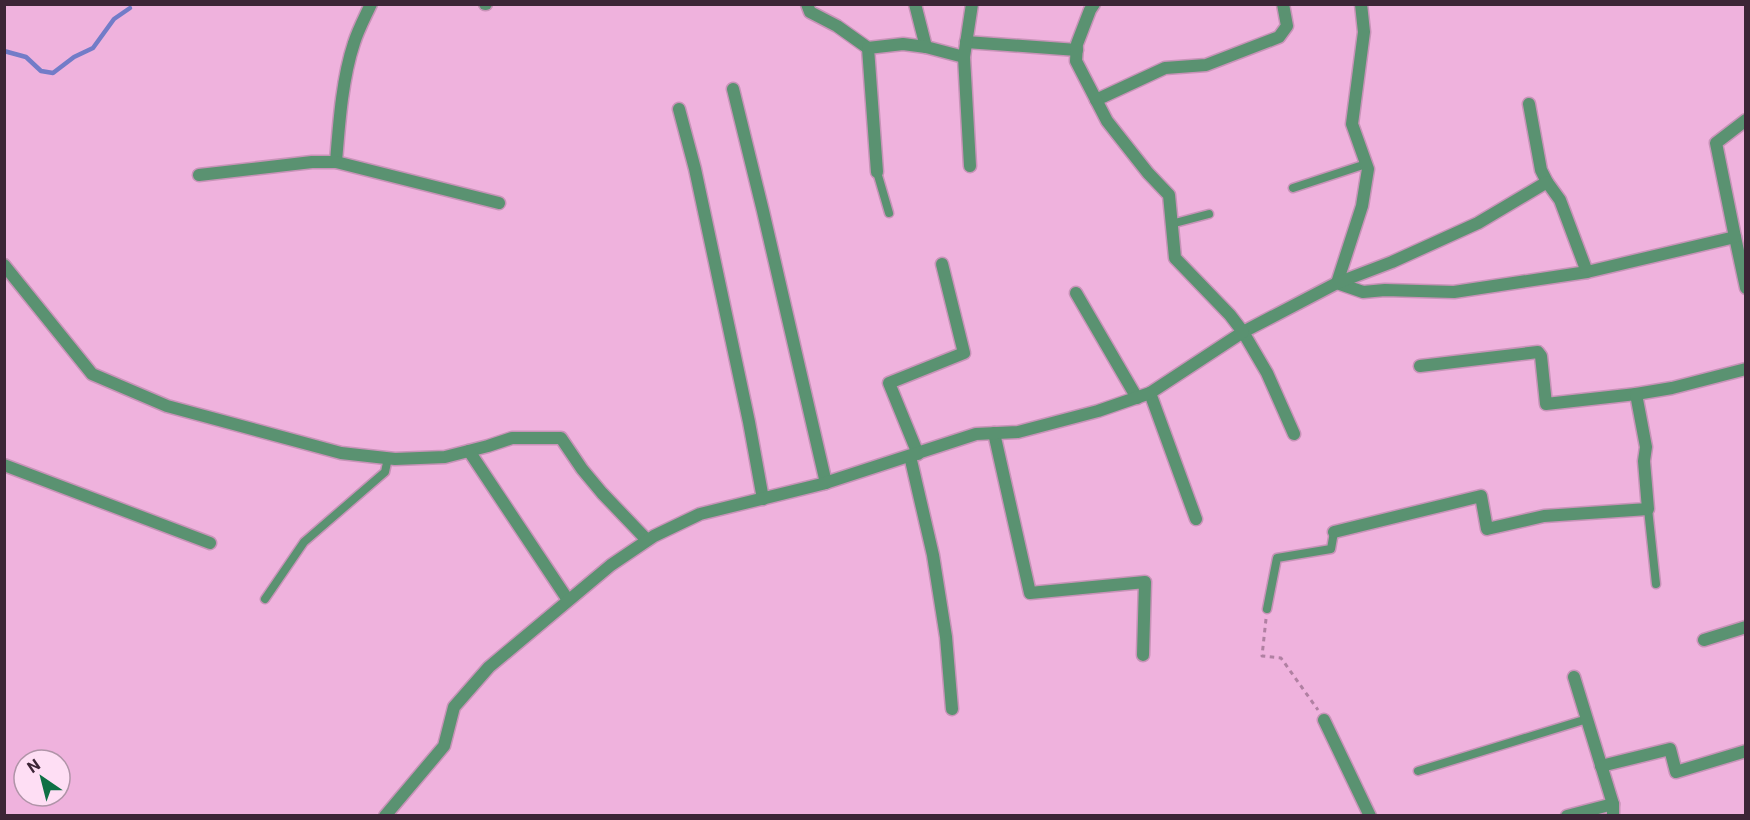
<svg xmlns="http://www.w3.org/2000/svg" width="1750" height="820" font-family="Roboto,sans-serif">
	<rect width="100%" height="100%" fill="#efb2dd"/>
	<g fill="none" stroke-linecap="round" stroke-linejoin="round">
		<polyline stroke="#727cc8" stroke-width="4.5" points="4,51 26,57 41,71 53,73 74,57 93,48 114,19 130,8"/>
		<g stroke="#c893b8" stroke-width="11">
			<g id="lane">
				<polyline points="877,172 889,213"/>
				<polyline points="1293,188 1366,164"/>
				<polyline points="1171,224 1209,214"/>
				<polyline points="1648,509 1656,584"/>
				<polyline points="265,599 304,542 385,472 388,458"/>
				<polyline points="1267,609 1277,558 1331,549 1334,532"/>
				<polyline points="1418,771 1587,719"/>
			</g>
		</g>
		<g stroke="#c893b8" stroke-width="15">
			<g id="street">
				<polyline points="485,4 486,4"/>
				<polyline points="807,4 810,12 837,26 868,48"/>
				<polyline points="915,4 926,47 964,57"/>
				<polyline points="1361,4 1364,32 1352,124 1368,169 1362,206 1337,283 1363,292 1385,290 1454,292 1587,272 1735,237 1746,288"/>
				<polyline points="966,42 1077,50"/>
				<polyline points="733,89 763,211 826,483"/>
				<polyline points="1096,100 1165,68 1206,65 1279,37 1287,26 1283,4"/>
				<polyline points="1529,104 1541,170 1547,182"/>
				<polyline points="679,109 695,169 749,422 763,499"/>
				<path d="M336,162c3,-38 6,-83 18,-119 4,-13 11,-26 17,-39"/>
				<polyline points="970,166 964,57 972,4"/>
				<polyline points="877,172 868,48 903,44 926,47"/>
				<polyline points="199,175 312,162 336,162 499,203"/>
				<polyline points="1735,237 1716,143 1746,120"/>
				<polyline points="4,265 92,374 167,406 341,453 395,459 445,457 488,446 512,438 561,438 582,469 602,493 647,540"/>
				<polyline points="1076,293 1137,398"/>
				<polyline points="1420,366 1538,352 1541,356 1546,404 1636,394"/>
				<polyline points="1150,393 1196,519"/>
				<polyline points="994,433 1030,593 1145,582 1143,655"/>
				<polyline points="1294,434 1267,373 1243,332 1337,283 1392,262 1478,223 1547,182 1560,200 1587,272"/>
				<polyline points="469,451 568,600"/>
				<polyline points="918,454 889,383 964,353 942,264"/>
				<polyline points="910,456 933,555 946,637 952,709"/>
				<polyline points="4,465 210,543"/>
				<polyline points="1334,532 1481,496 1487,529 1544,516 1648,509 1644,461 1646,447 1636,394 1672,388 1746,369"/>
				<polyline points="1704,640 1746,627"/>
				<polyline points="1574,677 1613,804 1613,816"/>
				<polyline points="1324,720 1370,816"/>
				<polyline points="1601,766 1670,749 1676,772 1746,751"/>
				<polyline points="385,816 444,746 454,707 489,667 611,565 654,536 700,514 822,484 976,434 1018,432 1098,411 1150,393 1243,332 1230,315 1175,258 1169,195 1148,173 1107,121 1076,61 1077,44 1090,10 1094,4"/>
				<polyline points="1567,816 1613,804"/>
			</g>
		</g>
		<polyline stroke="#b080a2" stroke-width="3" stroke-dasharray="4.5 4.5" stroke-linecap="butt" points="1266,619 1262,656 1281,658 1318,710"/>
		<use href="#lane" stroke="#5a9271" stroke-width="8"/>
		<use href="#street" stroke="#5a9271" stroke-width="12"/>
	</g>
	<rect width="1750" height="820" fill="none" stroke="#3c2536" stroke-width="12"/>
	<g transform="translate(42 778) rotate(325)"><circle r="28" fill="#fedef4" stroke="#b094a8" stroke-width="1.5"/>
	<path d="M0-4.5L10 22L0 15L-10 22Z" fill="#0f6f44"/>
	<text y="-9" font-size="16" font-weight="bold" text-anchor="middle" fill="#3c2536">N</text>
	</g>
</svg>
